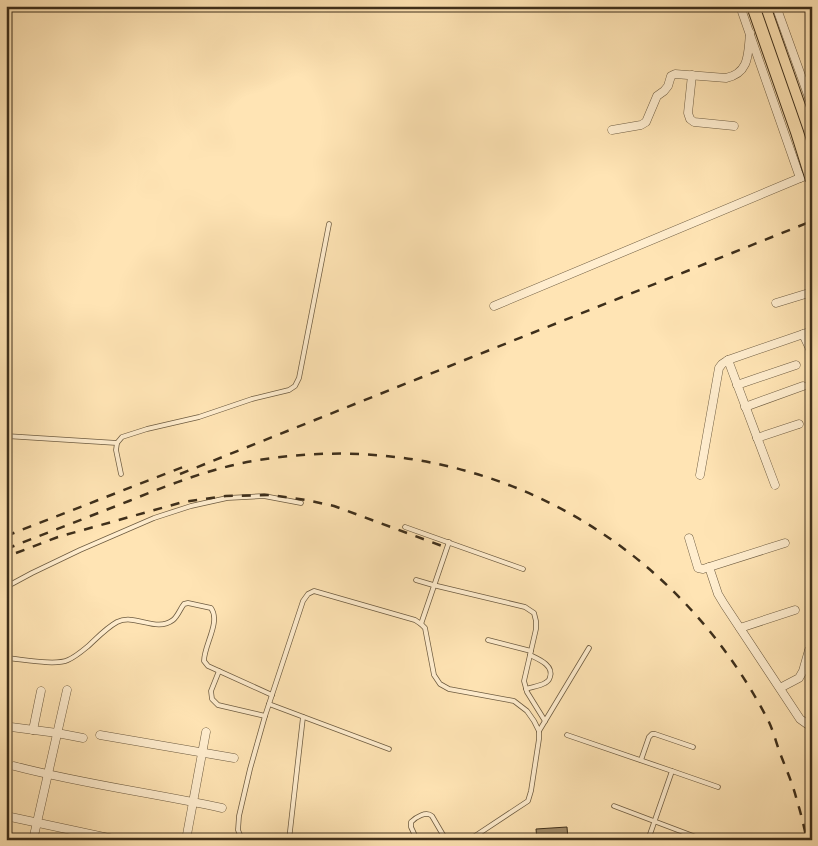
<svg xmlns="http://www.w3.org/2000/svg" width="818" height="846" font-family="'IM FELL Great Primer',serif">
	<rect width="100%" height="100%" fill="#ffe4b4"/>
	<filter id="stains"><feTurbulence type="fractalNoise" baseFrequency=".004" numOctaves="4"/><feColorMatrix values="0 0 0 0 .2 0 0 0 0 .09 0 0 0 0 .02 0 0 0 .5 -.17"/></filter>
	<radialGradient id="worn" r=".72"><stop offset=".6" stop-color="#630" stop-opacity="0"/><stop offset="1" stop-color="#630" stop-opacity=".3"/></radialGradient>
	<polygon fill="#a28d6b" stroke="#3e2f1b" points="567,827 568,840 537,840 536,829"/>
	<g fill="none" stroke-linecap="round" stroke-linejoin="round">
		<g stroke="#6e5c41" stroke-width="5.5">
			<g id="service">
				<polyline points="6,436 117,443"/>
				<polyline points="121,474 116,450 117,443 122,437 147,429 199,417 252,399 289,390 295,386 299,378 329,224"/>
				<polyline points="405,527 523,569"/>
				<polyline points="416,580 433,585 525,607 534,613 536,621 536,629 524,681 527,692 545,721"/>
				<polyline points="6,587 32,573 80,550 154,518 191,506 227,498 264,496 301,503"/>
				<polyline points="421,624 449,542"/>
				<polyline points="488,640 531,651"/>
				<path d="M6,658c15,1 49,8 62,2 7,-3 13,-8 19,-13 9,-8 19,-19 30,-25 18,-9 39,11 56,-2 5,-4 7,-11 11,-16l4,-1 23,5c10,14 -7,37 -7,53l4,5 64,29"/>
				<polyline points="219,671 211,691 212,699 218,705 265,716"/>
				<path d="M526,689c6,-2 14,-3 19,-6 4,-2 4,-3 5,-6 4,-12 -12,-18 -20,-22"/>
				<polyline points="269,704 389,749"/>
				<polyline points="539,731 589,648"/>
				<polyline points="567,735 672,771 648,840"/>
				<polyline points="641,760 649,737 652,734 655,734 693,747"/>
				<polyline points="672,771 718,787"/>
				<polyline points="614,806 704,840"/>
				<polyline points="242,840 238,830 239,816 250,769 265,716 303,601 308,594 314,591 415,620 421,624 425,628 434,675 440,684 449,689 514,701 527,711 534,721 539,731 539,739 531,791 528,801 469,840"/>
				<polyline points="289,840 303,717"/>
				<path d="M417,840l-6,-13v-5c5,-5 15,-11 21,-6l14,24"/>
			</g>
		</g>
		<g stroke="#6e5c41" stroke-width="9">
			<g id="minor">
				<polyline points="740,6 800,178"/>
				<polyline points="776,6 812,106"/>
				<polyline points="692,75 688,113 690,119 694,122 734,126"/>
				<path d="M612,130l29,-5 5,-3 11,-26 7,-5 4,-5 3,-10 4,-2 51,4c24,-5 22,-25 24,-45"/>
				<polyline points="776,303 812,292"/>
				<polyline points="494,306 812,173"/>
				<polyline points="803,334 812,353"/>
				<polyline points="728,360 775,485"/>
				<polyline points="737,385 796,365"/>
				<polyline points="745,407 803,386"/>
				<polyline points="757,438 799,424"/>
				<polyline points="700,475 719,368 722,364 728,360 812,331"/>
				<polyline points="689,538 698,568 703,569 785,543"/>
				<polyline points="709,567 718,594 724,604 800,719 807,724 812,726"/>
				<polyline points="740,628 795,610"/>
				<polyline points="780,688 799,678 803,671 809,650"/>
				<polyline points="11,727 57,733 83,738"/>
				<polyline points="33,730 41,691"/>
				<polyline points="100,735 234,758"/>
				<path d="M14,766c68,18 139,27 208,42"/>
				<polyline points="6,816 118,840"/>
				<polyline points="33,840 67,690"/>
				<polyline points="186,840 206,732"/>
			</g>
		</g>
		<g stroke="#3e2f1b" stroke-width="14">
			<polyline id="trunk" points="764,6 812,143"/>
		</g>
		<use href="#service" stroke="#ffedce" stroke-width="4"/>
		<use href="#minor" stroke="#ffedce" stroke-width="8"/>
		<use href="#trunk" stroke="#ffe4b4" stroke-width="12"/>
		<g stroke="#3e2f1b" stroke-width="2.5" stroke-dasharray="9 9" stroke-linecap="butt">
			<polyline points="180,474 812,221"/>
			<polyline points="6,536 188,465"/>
			<path d="M6,549c41,-16 82,-32 123,-48 42,-17 85,-34 130,-41 212,-34 410,70 509,260 5,10 8,22 12,33 6,16 13,31 17,48 4,12 7,26 10,39"/>
			<polyline points="16,553 58,537 183,502 226,496 270,495 306,500 334,506 442,546"/>
		</g>
		<g stroke="#3e2f1b" stroke-width="14" stroke-linecap="butt">
			<polyline id="trunk-bridge" points="753,6 797,132 812,180"/>
		</g>
		<use href="#trunk-bridge" stroke="#ffe4b4" stroke-width="12"/>
	</g>
	<rect width="818" height="846" fill="none" stroke="#ffe4b4" stroke-width="25"/>
	<rect x="8" y="8" width="803" height="831" fill="none" stroke="#3e2f1b" stroke-width="2.5"/>
	<rect x="12" y="12" width="793" height="821" fill="none" stroke="#3e2f1b"/>
	<rect width="100%" height="100%" filter="url(#stains)"/>
	<rect width="100%" height="100%" fill="url(#worn)"/>
</svg>
